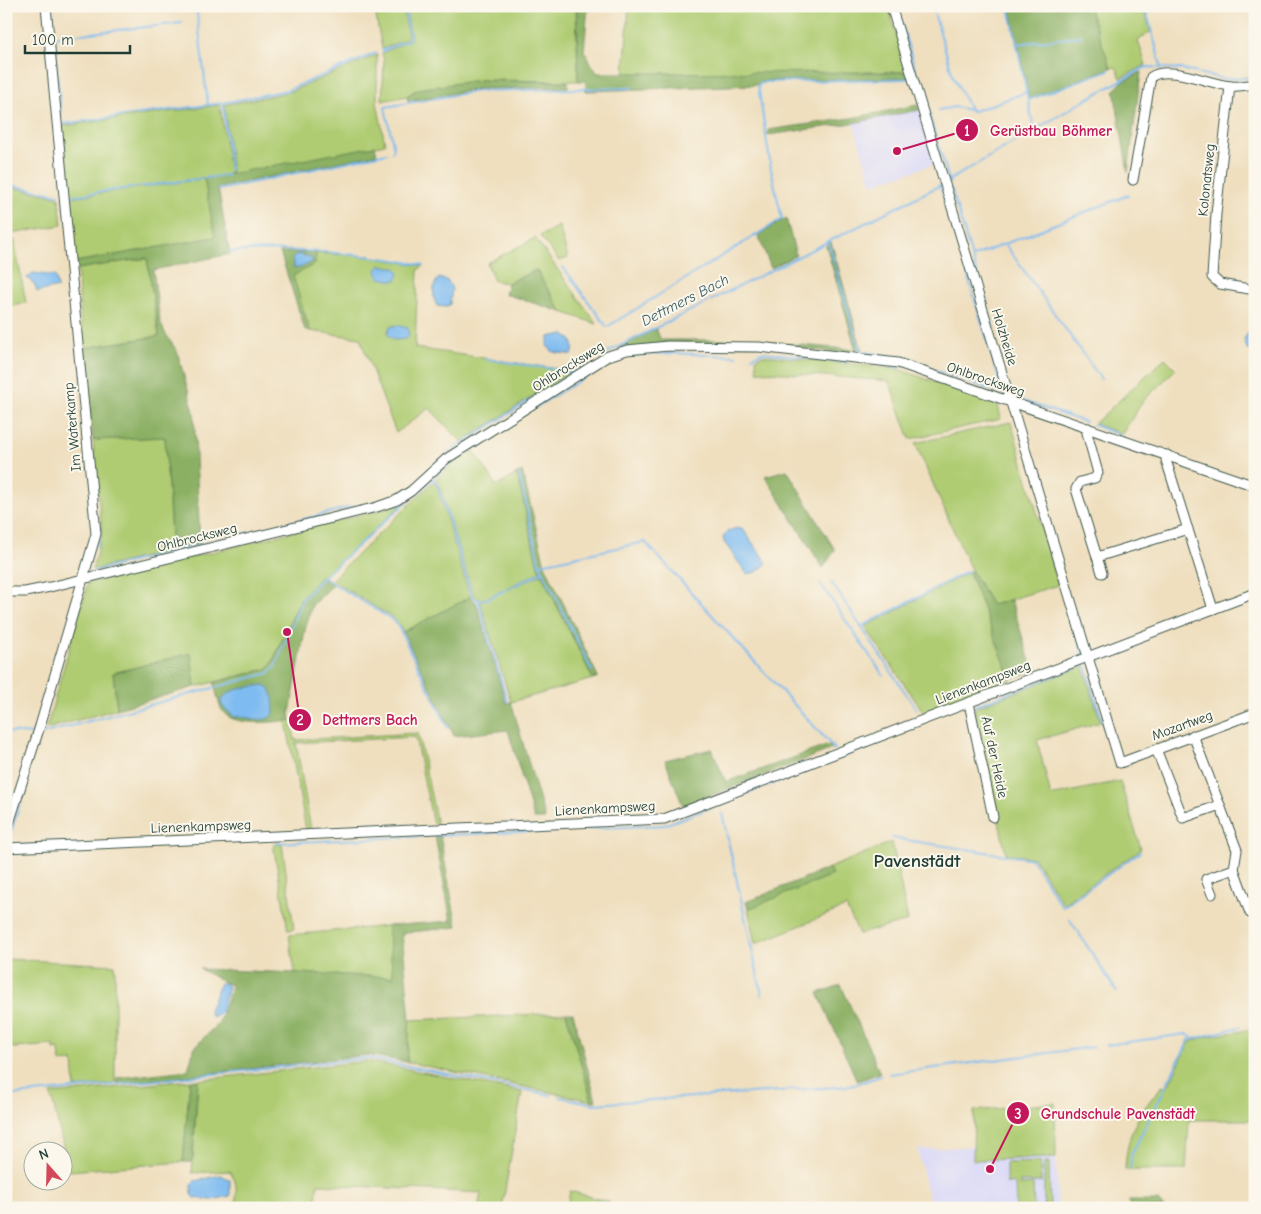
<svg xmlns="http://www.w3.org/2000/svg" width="1261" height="1214" font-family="'Comic Neue',sans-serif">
	<rect width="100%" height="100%" fill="#fbf7ec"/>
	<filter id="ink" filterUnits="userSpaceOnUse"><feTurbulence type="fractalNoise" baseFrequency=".02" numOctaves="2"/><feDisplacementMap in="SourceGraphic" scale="10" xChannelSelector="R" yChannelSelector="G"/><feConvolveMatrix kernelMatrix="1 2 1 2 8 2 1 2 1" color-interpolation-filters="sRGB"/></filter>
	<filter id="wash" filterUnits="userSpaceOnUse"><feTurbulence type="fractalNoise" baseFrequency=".0096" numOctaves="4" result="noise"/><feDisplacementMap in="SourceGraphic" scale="20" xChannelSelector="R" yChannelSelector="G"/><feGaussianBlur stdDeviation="1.12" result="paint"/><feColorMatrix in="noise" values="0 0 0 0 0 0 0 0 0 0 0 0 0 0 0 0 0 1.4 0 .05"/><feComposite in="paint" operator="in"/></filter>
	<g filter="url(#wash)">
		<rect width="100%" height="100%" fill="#efdfbf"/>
		<g fill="#d8d7f8">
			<polygon points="919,110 935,164 872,184 853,123"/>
			<polygon points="975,1146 974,1160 1056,1158 1058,1208 931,1208 918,1150"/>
		</g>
		<g fill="#afcc72" stroke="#678453">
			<polygon points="374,6 403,6 408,35 407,39 382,49"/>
			<polygon points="405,6 573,6 576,9 578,81 480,80 418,89 407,96 382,101 384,60 382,53 410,40 411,37"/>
			<polygon points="629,6 888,6 908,72 624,74"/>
			<polygon points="1088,6 1143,6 1151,31 1138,41 1146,65 1121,78 1116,67 1111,68"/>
			<polygon points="377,55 377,102 385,144 232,175 224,105 289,92"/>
			<polygon points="220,105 230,174 70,196 62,126"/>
			<polygon points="204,179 216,237 76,262 71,197"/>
			<polygon points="6,186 59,197 62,225 6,235"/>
			<polygon points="559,226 568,258 559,261 540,236"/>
			<polygon points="535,238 597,324 562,312 536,270 508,283 494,281 487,263"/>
			<polygon points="14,239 26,303 6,308 6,241"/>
			<polygon points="316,253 370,256 423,266 418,270 415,348 572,371 462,442 429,408 396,433 360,338 310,331 292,275 315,264"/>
			<polygon points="147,258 159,336 83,348 77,269"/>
			<polygon points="762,355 899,369 998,405 1001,419 910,439 889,381 757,371 756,358"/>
			<polygon points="1165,358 1176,369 1143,401 1122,434 1094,424"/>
			<polygon points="1011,422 1058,585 992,605 971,570 915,443"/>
			<polygon points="165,437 172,550 92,570 102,534 93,440"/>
			<polygon points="473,450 497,486 517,474 541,571 487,598 478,599 473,596 439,485 435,480 451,465"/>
			<polygon points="433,482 437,486 470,597 403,632 393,618 331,580"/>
			<polygon points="399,503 401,505 301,598 272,664 266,669 195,687 191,654 113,673 117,709 46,729 88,583 380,510"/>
			<polygon points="969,572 1011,679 924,713 865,627"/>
			<polygon points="542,574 593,679 511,702 480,602"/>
			<polygon points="1083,666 1101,722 1037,740 1051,796 1120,781 1141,849 1063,904 1034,858 1006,854 974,708"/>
			<polygon points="291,720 295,740 418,733 437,824 433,824 415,737 296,743 311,830 306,830 286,721"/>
			<polygon points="892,842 908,921 859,934 846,907 755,944 748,909 831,875 829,868"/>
			<polygon points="273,844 282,844 294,929 288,930"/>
			<polygon points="388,926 393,977 295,973 289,935"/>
			<polygon points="6,959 115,965 115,1084 75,1088 73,1061 60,1062 59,1049 54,1050 54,1045 14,1048 6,1044"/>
			<polygon points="566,1013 592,1101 407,1062 410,1020"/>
			<path d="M1255,1029v91h-66l-3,50h-61c2,-38 13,-56 37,-84l5,2 23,-46 14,-5z"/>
			<path d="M367,1061l155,31 -20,116h-24l3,-15 -163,-9 -3,24h-80c2,-14 3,-25 -5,-37l-38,2 6,-93z"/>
			<polygon points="190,1080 183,1162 69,1171 51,1094"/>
			<polygon points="1055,1103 1056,1158 973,1160 974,1111"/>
			<polygon points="1040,1162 1041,1182 1020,1182 1020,1185 1033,1184 1034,1208 1016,1208 1015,1183 1006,1183 1006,1163"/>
			<polygon points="1044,1162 1049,1162 1050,1208 1044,1208"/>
			<polygon points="570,1191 609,1202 615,1208 567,1208"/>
		</g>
		<g fill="#8bb064" stroke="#55764c">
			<polygon points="577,6 588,6 584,51 597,73 908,72 909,78 765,81 756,85 586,91 586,81 578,81"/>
			<polygon points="1010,6 1088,6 1111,68 1029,99"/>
			<polygon points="1141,72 1128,172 1114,90 1122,82"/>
			<polygon points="480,80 568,82 568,87 478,89 408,101 407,96 418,89"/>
			<polygon points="917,105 919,110 853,123 768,135 768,130 852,118"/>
			<polygon points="375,146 377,154 218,188 230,254 153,270 160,322 166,335 177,351 194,412 200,544 172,550 165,437 93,440 83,348 159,336 147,258 77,269 76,262 215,237 204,179"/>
			<polygon points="786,218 796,255 771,268 758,235"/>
			<polygon points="831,242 862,351 856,350 856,354 759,345 622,349 621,346 656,329 661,340 744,340 856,350 826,245"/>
			<polygon points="280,252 316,253 315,264 293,276 310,331 305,330"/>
			<polygon points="536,270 562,312 505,294 508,283"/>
			<polygon points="787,470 835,550 823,568 765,476"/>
			<polygon points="522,471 545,565 598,677 593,679 538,567 517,474"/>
			<polygon points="971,570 992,605 1011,600 1033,671 1011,679 969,572"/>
			<path d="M321,577l12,8 -21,20 -7,25 -15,83 1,7c-15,2 -52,6 -65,-5 -8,-7 -9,-22 -12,-32l53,-14 5,-6 29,-65z"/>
			<polygon points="470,597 476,602 506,703 511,702 545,819 534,819 508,730 454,736 403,632"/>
			<polygon points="191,653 195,687 117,709 113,673"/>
			<polygon points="829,745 832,749 683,806 665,760 712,749 726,782"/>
			<polygon points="435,836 440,836 457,927 402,933 410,1020 407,1062 367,1055 118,1084 117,1078 188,1070 194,1048 219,1022 232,986 200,969 393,977 388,926 451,921"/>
			<polygon points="829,868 832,875 748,909 746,902"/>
			<polygon points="841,985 880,1073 857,1081 818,993"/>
			<polygon points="566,1013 573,1013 596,1101 592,1101"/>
			<polygon points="190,1080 198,1080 192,1162 183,1162"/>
			<polygon points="1129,1201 1158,1201 1164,1208 1130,1208"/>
		</g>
		<g fill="#7ebbf0" stroke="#4e7c92">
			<polygon points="297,254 312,258 312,262 300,268 294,268 292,259"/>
			<polygon points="380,265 396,268 399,272 397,279 394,281 379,278 376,271"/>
			<polygon points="33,273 55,276 58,287 37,292 35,285 27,278"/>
			<path d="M439,278l9,3 4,8 -2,15 -4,3 -9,-1c-5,-8 -5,-22 2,-28z"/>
			<polygon points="397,325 408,328 409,336 406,339 394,340 387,334 390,327"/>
			<polygon points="1251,329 1255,329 1255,351 1247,349 1244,339"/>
			<path d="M564,334c8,3 12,14 8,21l-19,-3 -6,-6 2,-9z"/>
			<polygon points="737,528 742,528 767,563 757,572 747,574 724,542 723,537 728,531"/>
			<path d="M264,685l6,3 3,9 1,16 -5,5c-10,4 -23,-2 -35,-1l-12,-11 -1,-6c11,-13 27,-13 43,-15z"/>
			<polygon points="220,983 225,983 228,987 221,1013 212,1017 209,1011"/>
			<polygon points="221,1175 230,1180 230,1196 212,1200 194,1198 192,1196 191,1184 194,1181"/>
		</g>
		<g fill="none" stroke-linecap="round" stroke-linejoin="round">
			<g stroke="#7ebbf0" stroke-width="2">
				<polyline points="51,6 61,115"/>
				<polyline points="196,6 208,105"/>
				<polyline points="896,6 950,183"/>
				<polyline points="932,6 953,76 971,111"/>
				<polyline points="1009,6 1034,129"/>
				<polyline points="1145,6 1161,66"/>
				<polyline points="1011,10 1025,6"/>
				<polyline points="54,37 182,23"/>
				<polyline points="1017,44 1082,36"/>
				<polyline points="382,51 408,40 410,37 404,6"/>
				<polyline points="1028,100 1109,70"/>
				<polyline points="223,103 230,170"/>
				<polyline points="939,110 955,107 974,111 1027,92"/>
				<polyline points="62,124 223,103 288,90 376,53"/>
				<polyline points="392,152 394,149 385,107 478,91 632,88"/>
				<polyline points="948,181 1087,99 1146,67 1180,69 1224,79 1255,77"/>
				<polyline points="6,184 59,195"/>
				<polyline points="951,188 994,330"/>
				<polyline points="219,190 387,153"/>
				<polyline points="70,196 228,175"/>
				<polyline points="828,241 860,351 897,357 1001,393 1002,389 940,185"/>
				<polyline points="1005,244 1101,379"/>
				<path d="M229,252c65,-5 129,1 194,13"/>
				<polyline points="972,257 1128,195"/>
				<polyline points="563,267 607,327 782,219 771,169 758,85 766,82 910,79"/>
				<polyline points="608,352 941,185"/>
				<polyline points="1251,355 1255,356"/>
				<polyline points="621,356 669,353 737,356"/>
				<polyline points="752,357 762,352 847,362"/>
				<polyline points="485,359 567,371 570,375"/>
				<polyline points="889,366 899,368"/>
				<polyline points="939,382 1005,405"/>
				<polyline points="1011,390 1017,399 1085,422"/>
				<polyline points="533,409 616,358"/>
				<polyline points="1093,425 1120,435"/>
				<polyline points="447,453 578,370"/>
				<polyline points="519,474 539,563 592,671"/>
				<polyline points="432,479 438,485 472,596 478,600 487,599 544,571"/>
				<polyline points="97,547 100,527"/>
				<polyline points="541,564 645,542 835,749 832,750"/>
				<polyline points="95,571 356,506"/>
				<polyline points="324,578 396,622 448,728"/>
				<polyline points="831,582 917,710"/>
				<polyline points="820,583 883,675"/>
				<polyline points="478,600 507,701"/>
				<polyline points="1067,604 1082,652 1079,656"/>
				<polyline points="861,627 968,571"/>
				<polyline points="974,706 1085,664 1113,756"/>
				<polyline points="925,715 943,707"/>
				<polyline points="6,732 34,734"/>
				<polyline points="41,734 269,673 275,667 302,599 323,577 453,460"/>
				<polyline points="719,804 886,740"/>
				<polyline points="722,813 762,995"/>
				<polyline points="892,838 1032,859 1062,907 1140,852"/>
				<polyline points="15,843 11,843 9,839 25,787"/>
				<polyline points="276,843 664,825 712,807"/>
				<polyline points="1069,918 1117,992"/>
				<polyline points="1249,1026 1255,1025"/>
				<polyline points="1106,1045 1186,1034 1192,1037"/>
				<polyline points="889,1074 1093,1047"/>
				<polyline points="6,1096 367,1058 551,1095"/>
				<polyline points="560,1097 594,1104 850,1086 881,1076"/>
				<polyline points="1130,1168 1132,1153 1189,1040 1240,1027"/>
			</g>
		</g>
	</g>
	<g filter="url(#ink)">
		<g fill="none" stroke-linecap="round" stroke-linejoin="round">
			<g stroke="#3e5549" stroke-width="11">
				<g id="street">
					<polyline points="891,6 1120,763 1255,713"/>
					<polyline points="1230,86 1216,214 1212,277 1220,284 1255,290"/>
					<path d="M1133,180l18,-103c18,-13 60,8 80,9 8,1 16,-1 24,-2"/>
					<polyline points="1088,428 1087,433 1098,473 1095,478 1080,482 1076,489 1102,573"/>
					<polyline points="1167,455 1166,460 1213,609"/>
					<polyline points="1097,557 1188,529"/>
					<polyline points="6,592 25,592 50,587 377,507 397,500 411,491 446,459 608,356 627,350 668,346 759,347 898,363 1255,486"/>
					<polyline points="969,703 993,817"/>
					<polyline points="1193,735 1237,850 1234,869 1206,879 1212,894"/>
					<polyline points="1156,749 1183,818 1220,805"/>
					<polyline points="6,833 40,726 96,534 46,6"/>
					<polyline points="6,848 664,819 1255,593"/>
					<polyline points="1234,869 1250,913"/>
				</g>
			</g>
			<use href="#street" stroke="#fff" stroke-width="9"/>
		</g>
	</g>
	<g text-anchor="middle" stroke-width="4" stroke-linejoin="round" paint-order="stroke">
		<g font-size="14" fill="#1f3d34" stroke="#fbf7ec">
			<text transform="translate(1206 180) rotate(-84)" y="5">Kolonatsweg</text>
			<text transform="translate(1005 337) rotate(73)" y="5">Holzheide</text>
			<text transform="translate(568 366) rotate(-32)" y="5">Ohlbrocksweg</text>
			<text transform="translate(986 379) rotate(19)" y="5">Ohlbrocksweg</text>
			<text transform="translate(72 427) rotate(-95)" y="5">Im Waterkamp</text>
			<text transform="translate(197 537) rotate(-14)" y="5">Ohlbrocksweg</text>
			<text transform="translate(983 682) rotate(-21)" y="5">Lienenkampsweg</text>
			<text transform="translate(1182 725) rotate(-20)" y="5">Mozartweg</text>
			<text transform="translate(995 757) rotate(78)" y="5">Auf der Heide</text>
			<text transform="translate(605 808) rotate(-3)" y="5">Lienenkampsweg</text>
			<text transform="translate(201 826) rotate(-2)" y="5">Lienenkampsweg</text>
		</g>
		<g font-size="15" font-style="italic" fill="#375c63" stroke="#fbf7ec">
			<text transform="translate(685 300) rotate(-27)" y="5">Dettmers Bach</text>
		</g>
		<g font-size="19" font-weight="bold" fill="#1f3d34" stroke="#fbf7ec">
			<text x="917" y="867">Pavenstädt</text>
		</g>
	</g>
	<path fill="none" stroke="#c2185b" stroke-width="2" d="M897 151L967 130M287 632L300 720M990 1169L1018 1113"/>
	<g fill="#c2185b" stroke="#fbf7ec" stroke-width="2">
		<circle cx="897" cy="151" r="5"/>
		<circle cx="287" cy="632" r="5"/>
		<circle cx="990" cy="1169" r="5"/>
		<circle cx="967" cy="130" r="12"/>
		<circle cx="300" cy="720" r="12"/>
		<circle cx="1018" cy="1113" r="12"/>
	</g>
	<g font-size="15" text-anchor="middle" font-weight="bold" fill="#fff">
		<text x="967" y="136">1</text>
		<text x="300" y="725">2</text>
		<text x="1018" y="1119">3</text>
	</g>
	<g font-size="15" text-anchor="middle" font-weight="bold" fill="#c2185b" stroke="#fbf7ec" stroke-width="4" stroke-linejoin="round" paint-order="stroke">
		<text x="1051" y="136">Gerüstbau Böhmer</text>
		<text x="370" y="725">Dettmers Bach</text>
		<text x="1118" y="1119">Grundschule Pavenstädt</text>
	</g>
	<rect width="1261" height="1214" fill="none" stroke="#fbf7ec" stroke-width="25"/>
	<g transform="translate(48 1166) rotate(340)"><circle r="24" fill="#fbf7ec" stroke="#a3ada2"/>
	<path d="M0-4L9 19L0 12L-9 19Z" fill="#d1495b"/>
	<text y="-8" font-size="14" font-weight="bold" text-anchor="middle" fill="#1f3d34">N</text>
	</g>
	<path d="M25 45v8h105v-8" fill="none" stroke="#1f3d34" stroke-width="2.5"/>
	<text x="32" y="45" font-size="15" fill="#1f3d34" stroke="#fbf7ec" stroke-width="4" paint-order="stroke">100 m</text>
</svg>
